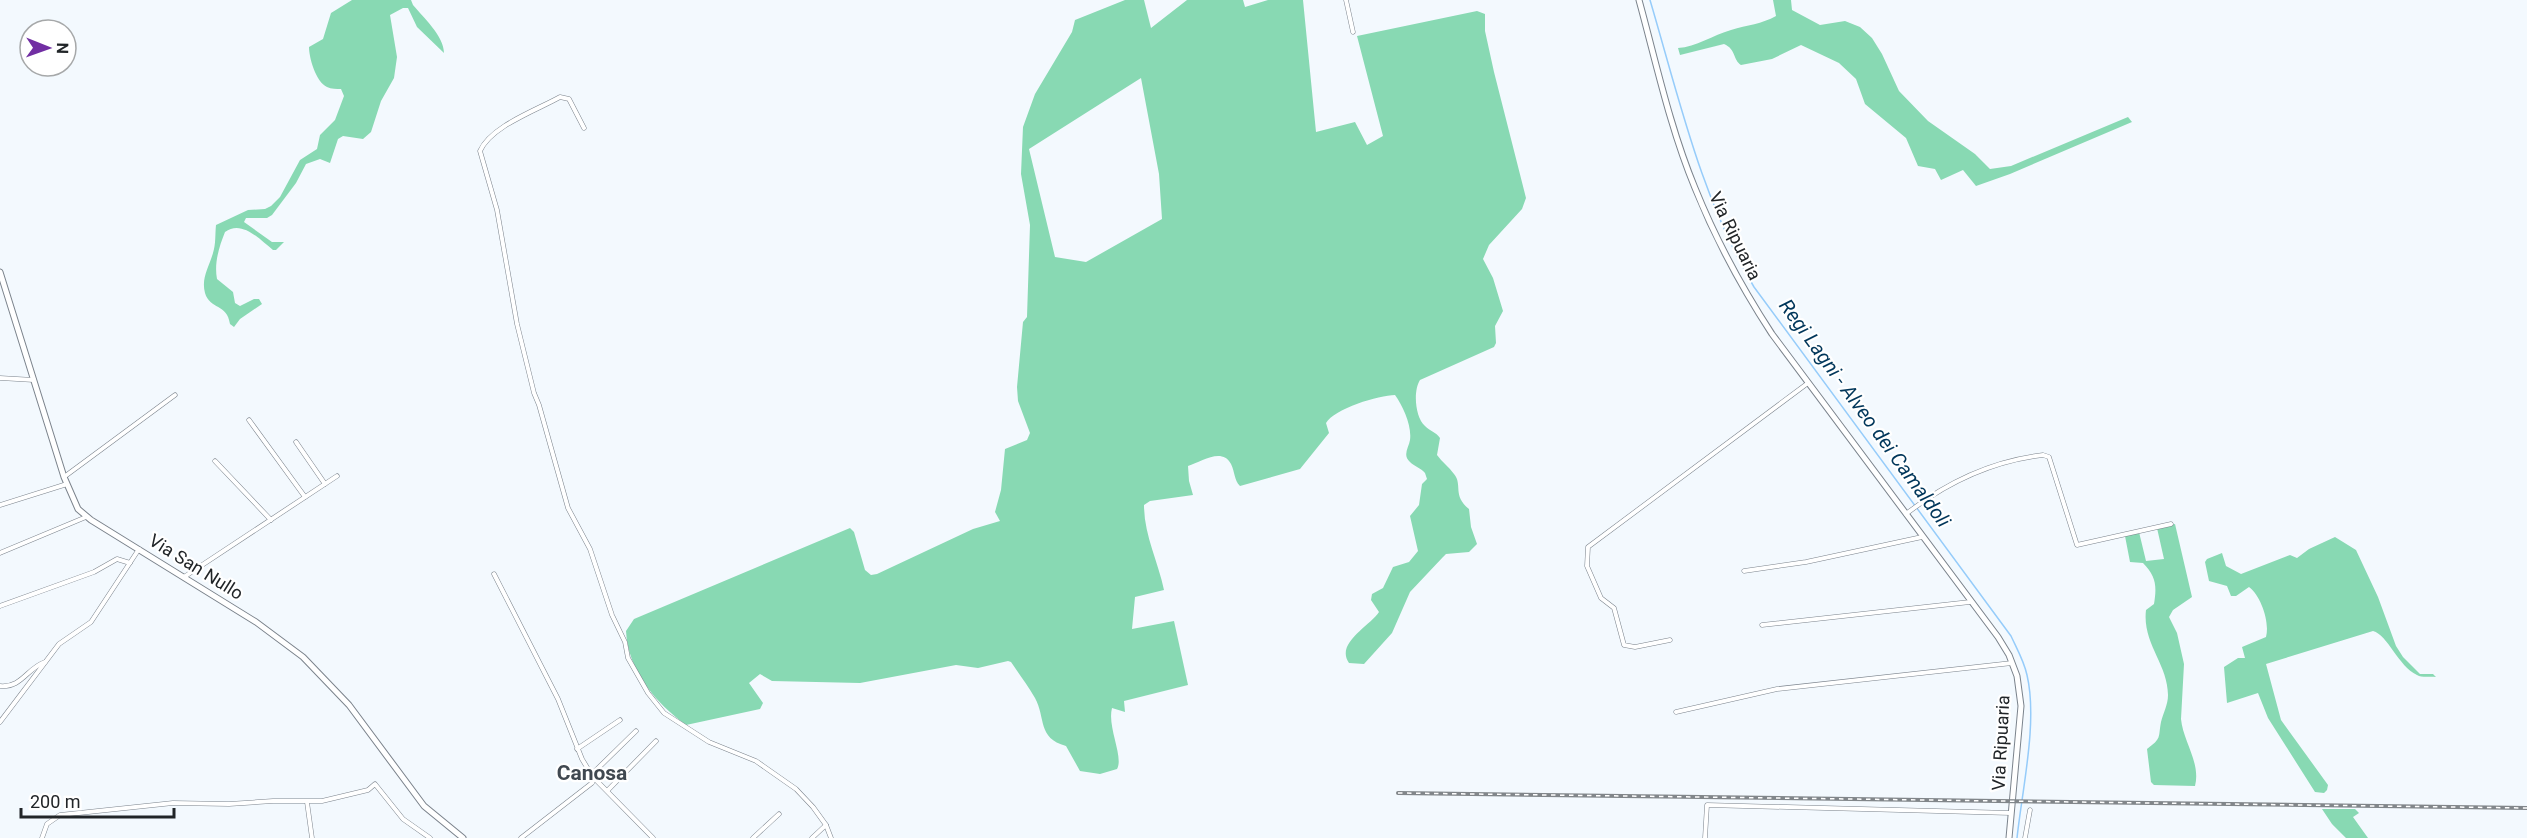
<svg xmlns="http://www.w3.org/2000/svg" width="2527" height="838" font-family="Roboto,sans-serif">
	<rect width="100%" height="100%" fill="#f3f9fe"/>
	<g fill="#88d9b3" fill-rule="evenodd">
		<path d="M352,0h59l2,5c10,12 31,31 31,48l-27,-26 -9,-19h-5l-13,7 7,42 -3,21 -13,23 -10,31 -8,7 -20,-3 -5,3 -8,24 -10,-4 -14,5 -10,19 -24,32 -5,3h-21l-2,4 28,20h12l-8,8h-3c-13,-10 -31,-31 -48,-18 -6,15 -11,31 -8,47l16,13 2,11 5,3 14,-7h5l3,5 -22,15 -6,8 -4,-3c-3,-21 -20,-14 -25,-31 -4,-15 4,-26 8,-40 3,-9 2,-19 3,-28l32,-15 17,-1 6,-3 9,-9 20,-37 17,-11 3,-14 15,-15 9,-24 -3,-7c-4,0 -10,0 -14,-2 -11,-5 -18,-29 -18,-40l14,-8 8,-26z"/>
		<path d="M1125,0h19l7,28 36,-28h56l2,7 23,-7h35l13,132 39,-10 12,23 16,-9 -26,-100 120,-25 8,3v17l9,41 32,126 -4,11 -33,36 -6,14 10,19 10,33 -8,15 1,17 -2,4 -74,33c-7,11 -5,37 5,46 5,5 11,6 15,12l-3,17c5,7 12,12 17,19 9,11 -2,21 15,35l2,18 6,17 -8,8 -23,2 -3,3 -33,35 -18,41 -28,31 -15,-1c-14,-20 21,-37 30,-51l-8,-12 1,-6 11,-6 10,-21 16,-5 9,-11 -8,-35 9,-11 3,-21 5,-5 -2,-6c-4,-5 -11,-7 -15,-11 -8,-7 -1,-15 0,-22 2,-14 -7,-34 -15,-45 -16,0 -61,14 -69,28l3,10 -29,36 -60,17c-6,-6 -5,-14 -9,-22 -9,-17 -30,-2 -43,2l1,15 4,14 -43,6 -6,4c0,30 14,56 20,85l-29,7 -3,32 42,-8 14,64 -64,16 1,11 -13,-4c-5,19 12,49 5,61l-17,5 -20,-3 -14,-25c-29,-8 -20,-28 -31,-48 -7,-12 -16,-24 -24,-36l-3,-1 -30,7 -22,-3 -96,18 -88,-2 -12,-7 -11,9 14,20 -3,6 -74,16c-30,-22 -58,-54 -60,-94l8,-12 216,-91 4,4 11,38 6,5 6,-1 96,-45 27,-8 -5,-9 6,-22 4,-41 22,-9 3,-7 -12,-32 -1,-14 6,-65 4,-5 3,-92 -9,-51 2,-47 12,-33 37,-62 3,-12zM1141,78l18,96 3,45 -76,43 -31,-5 -26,-108z"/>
		<path d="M1773,0h18l1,10 28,15 25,-4 15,6 12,11 10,16 17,37 29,30 47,33 15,15 21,-3 117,-49 4,5 -122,52 -34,12 -13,-16 -22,10 -6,-11 -17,-3 -12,-28 -41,-34 -9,-25 -17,-16 -38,-18 -29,14 -31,6c-8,-5 -5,-16 -17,-21l-44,11 -2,-7c18,-1 35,-13 53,-18 16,-5 31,-6 45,-14z"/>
		<path d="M2175,524l17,73 -19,13 -4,7 8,16 7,31 -3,55c2,22 20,44 14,67l-41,-1 -3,-3 -4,-33c15,-11 11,-11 14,-27 2,-9 7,-17 7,-27 0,-31 -26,-52 -22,-85l8,-6c3,-18 2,-28 -11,-41l-13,-1 -5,-26 14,-4 7,29 18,-2 -7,-31z"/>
		<path d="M2335,537l21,13 22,47 18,49 7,11 17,17h13l3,3c-6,-1 -14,1 -19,-2 -19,-9 -29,-40 -44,-44l-107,33 15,56 47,65 -1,5 -3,3 -9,-1 -47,-74 -10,-25 -31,10 -3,-36 14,-9h7l-3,-11 24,-10c4,-15 -5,-41 -17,-50l-13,9h-5l-4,-10 -18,-5 -4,-19 2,-3 15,-6 4,13 15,8 49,-19 7,3 12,-9z"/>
		<polygon points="2322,809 2355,809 2359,813 2353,817 2368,838 2346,838 2332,824"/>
	</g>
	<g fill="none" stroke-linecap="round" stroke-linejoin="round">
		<path stroke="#96ccfa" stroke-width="1.5" d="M1650,0c29,98 51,198 104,287l257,349c6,13 13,25 16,39 11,47 -5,115 -10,163"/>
		<g stroke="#7b838c" stroke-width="5">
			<g id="minor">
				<polyline points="1346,0 1353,32"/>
				<path d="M584,128l-15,-29 -9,-2c-23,13 -69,29 -80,54l17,59 20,114 17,69 5,12 29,103 22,41 22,66 13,27 3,16 20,35 16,20 45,29 47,19 40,28 17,18 13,18 5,13"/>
				<polyline points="0,378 34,380"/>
				<polyline points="249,420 305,497"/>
				<polyline points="296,442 325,484"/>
				<polyline points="215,461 271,520"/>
				<polyline points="64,477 175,395"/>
				<polyline points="0,505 67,484"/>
				<path d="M1906,514c41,-32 85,-53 137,-59l6,2 28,88 94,-21"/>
				<polyline points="0,553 86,517"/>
				<polyline points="1744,571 1806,562 1922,537"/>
				<polyline points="494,574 558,699 582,759 594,779 592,783 521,838"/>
				<polyline points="184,577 337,476"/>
				<polyline points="0,606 94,572 117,559 130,563"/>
				<polyline points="1762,625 1970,602"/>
				<polyline points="1670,640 1635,647 1624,645 1614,608 1601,598 1587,566 1588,547 1808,383"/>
				<path d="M0,686c22,2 27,-18 45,-24"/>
				<polyline points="1676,712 1777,689 2012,663"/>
				<polyline points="0,722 59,644 91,622 139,549"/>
				<polyline points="636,731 591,775 653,838"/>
				<polyline points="577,749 620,720"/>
				<polyline points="608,790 656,741"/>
				<polyline points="307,802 312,838"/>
				<polyline points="42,838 47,824 60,815 173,803 229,804 273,801 322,801 368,790 375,784 403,819 430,838"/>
				<polyline points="753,838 779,814"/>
				<polyline points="812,838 826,825"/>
				<polyline points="1705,838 1707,805 2011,813"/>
				<polyline points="2025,838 2030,810"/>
			</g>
		</g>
		<g stroke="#7b838c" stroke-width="7">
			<g id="tertiary">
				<path d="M1639,0c17,62 31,128 56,188 21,52 47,100 77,146l226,303 11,18 8,21 4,30 -12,132"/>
				<polyline points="0,272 64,477 78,509 91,520 256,622 303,657 349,705 424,806 463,838"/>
			</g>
		</g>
		<use href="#minor" stroke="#fff" stroke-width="4"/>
		<use href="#tertiary" stroke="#fff" stroke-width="5"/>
		<g stroke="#81868a" stroke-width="4">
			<polyline id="rail" points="1398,793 2527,808"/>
		</g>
		<use href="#rail" stroke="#fff" stroke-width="1.5" stroke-dasharray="4.5" stroke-linecap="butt"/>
	</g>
	<g text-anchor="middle" stroke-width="4.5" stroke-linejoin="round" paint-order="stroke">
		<g font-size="18" fill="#212528" stroke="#fff">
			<text transform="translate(1735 236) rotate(64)" y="6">Via Ripuaria</text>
			<text transform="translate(196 567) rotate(32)" y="6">Via San Nullo</text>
			<text transform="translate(2001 743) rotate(-87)" y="6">Via Ripuaria</text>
		</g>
		<g font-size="20" font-style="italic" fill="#00365a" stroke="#fff">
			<text transform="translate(1865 413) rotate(54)" y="7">Regi Lagni - Alveo dei Camaldoli</text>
		</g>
		<g font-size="21" font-weight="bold" fill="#404850" stroke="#fff">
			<text x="592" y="780">Canosa</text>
		</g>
	</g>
	<g transform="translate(48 48) rotate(91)"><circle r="28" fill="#ffffff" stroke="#a6a8a9" stroke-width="1.5"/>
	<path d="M0-4.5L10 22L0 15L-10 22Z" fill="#712ea3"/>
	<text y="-9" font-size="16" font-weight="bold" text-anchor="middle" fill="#212528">N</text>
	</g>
	<path d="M21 808v9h153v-9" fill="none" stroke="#212528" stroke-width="3"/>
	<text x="30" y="808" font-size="18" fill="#212528" stroke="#ffffff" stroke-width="4.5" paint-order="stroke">200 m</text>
</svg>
